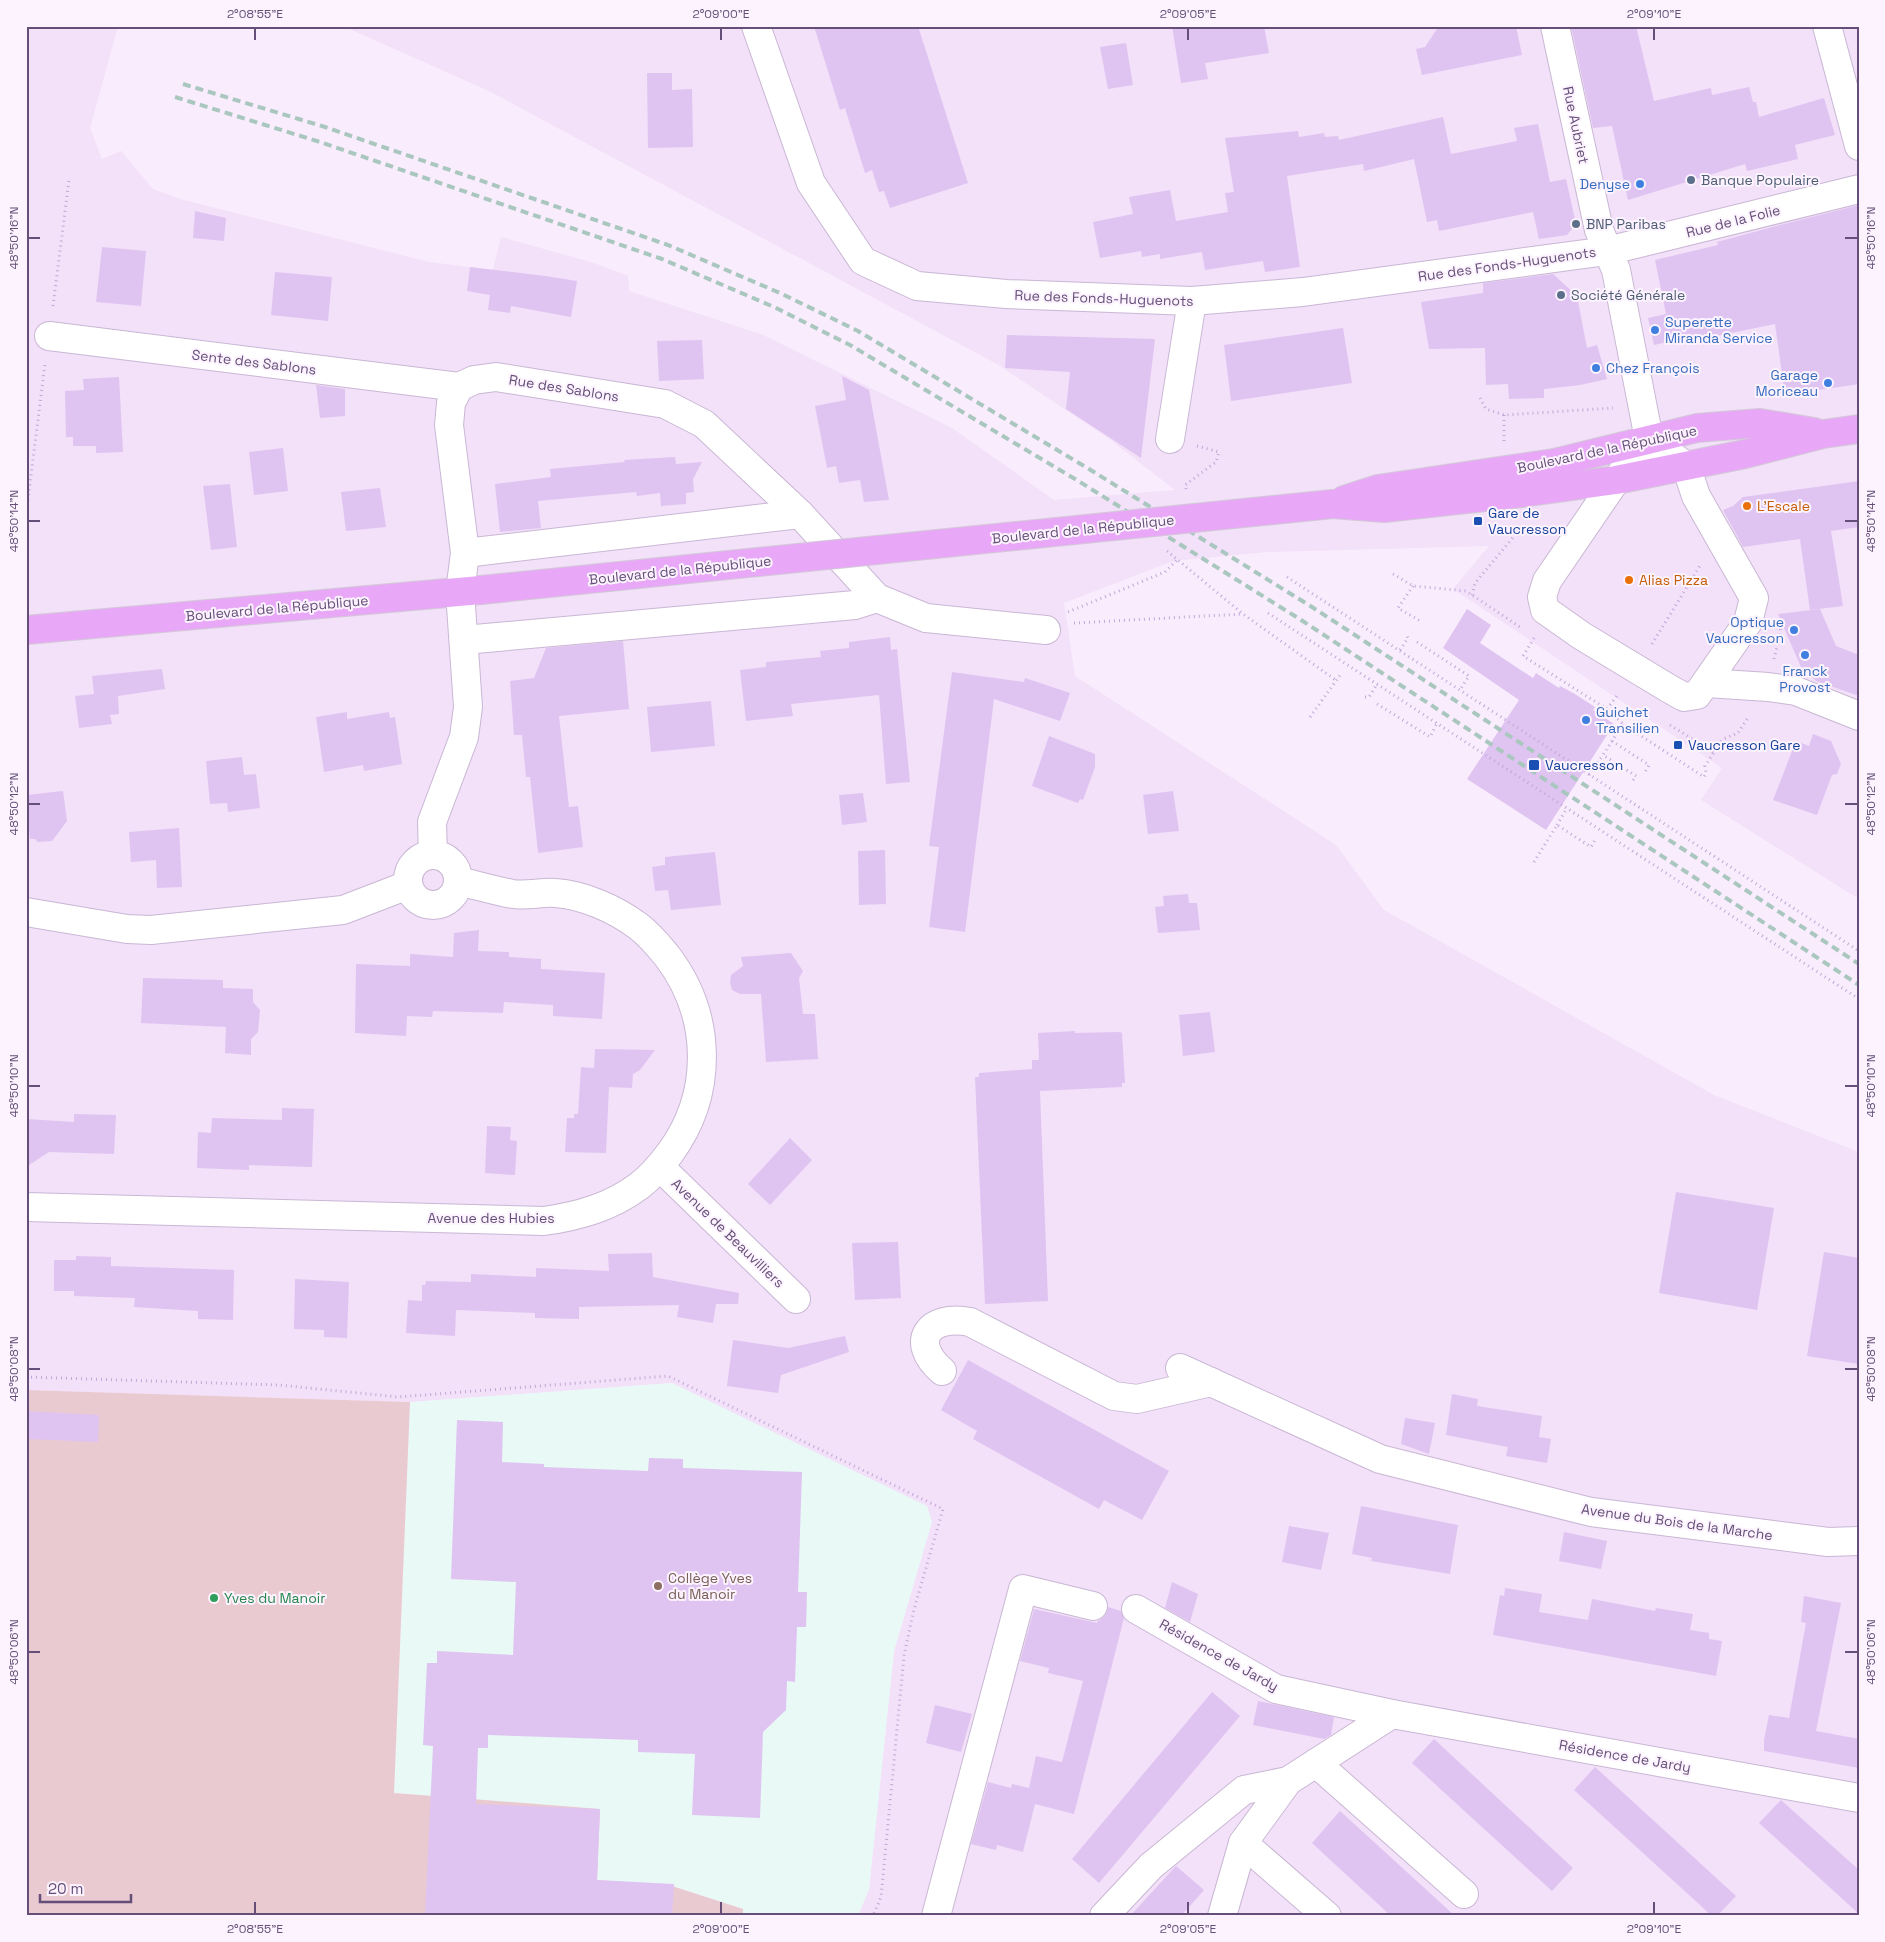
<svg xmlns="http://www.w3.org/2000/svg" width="1885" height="1942" font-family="'Space Grotesk',sans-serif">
	<rect width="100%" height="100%" fill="#f9ecfc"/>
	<polygon fill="#f3e0f9" points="26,26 118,26 90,128 102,159 121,151 153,189 180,199 429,262 493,270 501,237 594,263 628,276 629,291 763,335 952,428 1054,500 1175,490 1108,438 997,364 489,91 343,26 1859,26 1859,899 1701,800 1722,768 1453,589 1489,546 1267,552 1173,561 1064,603 1075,676 1336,845 1384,910 1714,1095 1859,1152 1859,1916 858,1916 869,1889 894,1651 932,1522 672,1383 410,1402 26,1390"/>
	<polygon fill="#e8f9f6" points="672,1383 927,1506 932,1522 894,1651 869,1889 858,1916 743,1916 743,1909 672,1886 597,1880 600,1810 394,1793 410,1402"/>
	<polygon fill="#eacad1" points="26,1390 410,1402 394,1793 600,1809 597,1880 672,1886 743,1909 743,1916 26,1916"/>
	<g fill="#dfc4f1">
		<polygon points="814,26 918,26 968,183 890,208 884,191 879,192 872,170 865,173 845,108 840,110"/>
		<polygon points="1172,26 1264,26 1269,53 1205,63 1208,79 1181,83"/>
		<polygon points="1439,26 1516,26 1522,55 1422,75 1416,49 1425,47"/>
		<polygon points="1571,26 1636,26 1654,101 1711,88 1712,95 1749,87 1753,102 1756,102 1759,117 1824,98 1835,135 1795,145 1798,159 1747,171 1745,164 1628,200 1612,126 1593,128"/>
		<polygon points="1126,43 1133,85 1108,89 1100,47"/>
		<polygon points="647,73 672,73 672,90 692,89 693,147 648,148"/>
		<polygon points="1443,117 1451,154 1517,141 1514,128 1538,124 1550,182 1566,179 1576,224 1567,235 1539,239 1533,212 1439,231 1437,220 1427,222 1414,159 1364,171 1363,164 1287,176 1300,267 1265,272 1263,261 1205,270 1202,252 1160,259 1160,254 1142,257 1141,251 1100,258 1093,222 1133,214 1129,197 1170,190 1176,221 1228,212 1225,193 1234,192 1225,138 1298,131 1299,137 1324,133 1325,137 1338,136 1339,140"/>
		<polygon points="1859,205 1859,384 1785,395 1775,324 1673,345 1672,341 1654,345 1648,318 1666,314 1655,260 1718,245 1717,242 1780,225"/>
		<polygon points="195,211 226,218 224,241 193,238"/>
		<polygon points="102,247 146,251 141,306 96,302"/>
		<polygon points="470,267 545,276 577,281 571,317 511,306 510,313 488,310 490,295 467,291"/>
		<polygon points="275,272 332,277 328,321 271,315"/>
		<polygon points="1553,274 1577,296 1587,348 1597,345 1607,379 1580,385 1544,389 1544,398 1509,399 1508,384 1486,385 1485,348 1429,349 1421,302 1483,293 1483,283"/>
		<polygon points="1343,328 1352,383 1231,401 1224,345"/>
		<polygon points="1007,335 1155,339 1141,458 1066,409 1070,372 1005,368"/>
		<polygon points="702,340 704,379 659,381 657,341"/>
		<polygon points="842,376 869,390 889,500 864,502 860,480 839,483 836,466 827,468 815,406 846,400"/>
		<polygon points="119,377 123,452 96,453 96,446 73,446 73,437 66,437 65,391 84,390 83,379"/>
		<polygon points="316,385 345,389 345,416 320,418"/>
		<polygon points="283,448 288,491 254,495 249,452"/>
		<polygon points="675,457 676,464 702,462 693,479 694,492 686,493 686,504 661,506 660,493 637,496 636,492 538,501 541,528 500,532 495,484 551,477 550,469 625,462 624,460"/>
		<polygon points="1859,481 1859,527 1831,531 1843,606 1810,610 1800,539 1743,547 1723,510 1733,506 1743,497"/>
		<polygon points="230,484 237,547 211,550 203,486"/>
		<polygon points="380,488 386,527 346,531 341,492"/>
		<polygon points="1467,609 1491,625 1480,643 1533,678 1536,673 1559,688 1560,686 1575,694 1595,707 1593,710 1614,724 1546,830 1467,779 1519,700 1443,648"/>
		<polygon points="1820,609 1836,646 1859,655 1859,696 1816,681 1801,667 1778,614"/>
		<polygon points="890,637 891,650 897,649 910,782 886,784 879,695 791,704 793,716 746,721 740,670 766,667 766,662 821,657 820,651 849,648 849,642"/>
		<polygon points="623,641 629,709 559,716 569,807 578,806 583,847 538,853 530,777 526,777 522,735 514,735 510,681 534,678 546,648"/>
		<polygon points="162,669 165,689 118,696 119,714 110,715 112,724 79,728 75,696 94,694 92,676"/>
		<polygon points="952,672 1024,682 1025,678 1070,693 1060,721 994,699 965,932 929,927 939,847 929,846"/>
		<polygon points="711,701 715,746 651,752 647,707"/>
		<polygon points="347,712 347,719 389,712 390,718 395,717 402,764 364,771 363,765 324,772 316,717"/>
		<polygon points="1813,734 1831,741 1841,764 1837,774 1832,775 1817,815 1773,800 1796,741 1809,746"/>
		<polygon points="1049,736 1095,754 1095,767 1083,800 1080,799 1078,803 1032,786"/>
		<polygon points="242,757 244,775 256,774 260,808 228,812 227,803 210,804 206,761"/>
		<polygon points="63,791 67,821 52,841 38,842 35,839 30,839 26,795"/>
		<polygon points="1173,791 1179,831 1148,834 1143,795"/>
		<polygon points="863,793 867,822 842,825 839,795"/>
		<polygon points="179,828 182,887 157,888 156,860 131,862 129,832"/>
		<polygon points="885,850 886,904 859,905 858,851"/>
		<polygon points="715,852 721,905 671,910 668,890 655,891 652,867 665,865 665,857"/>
		<polygon points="1188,894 1189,903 1197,903 1200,930 1158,933 1155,907 1164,906 1163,896"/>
		<polygon points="479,930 478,951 509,952 509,957 541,959 541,969 605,973 602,1019 553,1016 553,1005 504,1002 503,1013 433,1011 432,1017 407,1016 406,1036 355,1033 356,964 410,966 410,954 453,957 454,933"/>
		<polygon points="791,953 803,971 799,978 803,1014 815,1014 818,1059 766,1062 761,994 740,994 732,990 730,982 731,975 743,966 741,957"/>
		<polygon points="143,978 223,980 223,988 253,989 253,1002 260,1010 258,1032 251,1039 251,1055 225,1053 226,1027 141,1023"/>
		<polygon points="1210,1012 1215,1052 1183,1056 1179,1015"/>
		<polygon points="1075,1031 1075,1033 1120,1032 1122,1033 1125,1083 1122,1083 1122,1087 1040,1091 1048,1301 985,1304 975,1077 979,1077 979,1073 1032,1069 1032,1060 1039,1060 1038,1033"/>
		<polygon points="595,1049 655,1050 640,1070 633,1074 632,1088 609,1087 606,1153 565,1152 567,1118 574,1118 574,1114 578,1114 581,1067 594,1068"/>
		<polygon points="282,1108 314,1109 312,1167 249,1165 249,1170 197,1168 198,1132 211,1133 212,1118 282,1120"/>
		<polygon points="74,1114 116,1115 114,1154 49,1152 26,1167 26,1119 74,1122"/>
		<polygon points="487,1126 511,1127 510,1140 517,1141 515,1175 485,1173"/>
		<polygon points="790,1138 812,1160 770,1205 748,1184"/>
		<polygon points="1676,1192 1774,1208 1757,1310 1659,1293"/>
		<polygon points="898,1242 901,1298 855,1300 852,1243"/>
		<polygon points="1824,1252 1859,1258 1859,1364 1807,1356"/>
		<polygon points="652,1253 653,1277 739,1293 738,1304 716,1304 713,1323 677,1317 679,1305 579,1307 579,1319 535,1318 535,1313 456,1310 455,1336 406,1333 408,1300 422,1301 422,1285 425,1285 426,1281 471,1282 471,1274 536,1277 536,1268 609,1271 608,1254"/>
		<polygon points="76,1256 111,1257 111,1266 234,1270 233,1320 198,1319 198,1311 134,1307 135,1298 74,1296 74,1291 54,1291 54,1260 76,1260"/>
		<polygon points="295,1279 349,1282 347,1338 324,1337 324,1330 294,1329"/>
		<polygon points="845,1336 849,1352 781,1375 778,1393 727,1386 733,1340 788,1348"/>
		<polygon points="968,1360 1169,1471 1142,1520 1104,1500 1099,1509 973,1439 977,1431 941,1410"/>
		<polygon points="1452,1394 1478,1399 1477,1406 1542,1416 1539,1437 1551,1439 1547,1463 1506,1456 1508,1447 1446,1435"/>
		<polygon points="26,1411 99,1415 98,1442 26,1439"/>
		<polygon points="1405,1418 1435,1423 1429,1454 1401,1444"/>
		<polygon points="457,1420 503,1422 502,1462 544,1464 544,1467 648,1471 649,1458 683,1459 683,1468 802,1472 798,1592 807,1592 806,1627 797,1627 795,1682 787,1681 786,1710 763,1732 760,1818 692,1815 695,1754 638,1752 638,1740 488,1735 488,1748 478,1748 476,1804 600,1809 597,1880 674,1884 672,1916 425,1916 433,1746 423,1745 427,1663 437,1663 437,1651 513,1655 516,1582 451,1579"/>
		<polygon points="1361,1506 1458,1525 1450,1574 1371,1561 1372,1558 1352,1554"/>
		<polygon points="1289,1526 1329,1533 1321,1570 1282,1562"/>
		<polygon points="1564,1532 1607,1541 1601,1569 1559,1561"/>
		<polygon points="1172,1582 1198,1594 1190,1622 1165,1608"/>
		<polygon points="1505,1588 1542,1594 1539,1612 1588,1620 1592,1599 1655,1611 1656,1608 1693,1614 1690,1630 1709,1633 1709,1639 1722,1641 1716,1676 1493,1635 1500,1595 1504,1596"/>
		<polygon points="1804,1596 1841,1603 1816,1731 1859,1739 1859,1768 1764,1751 1764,1740 1769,1715 1789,1718 1806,1623 1801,1622"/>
		<polygon points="1108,1607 1121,1611 1124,1618 1074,1814 1035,1804 1023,1852 997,1845 996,1850 971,1844 988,1782 1011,1788 1012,1784 1029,1788 1036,1756 1062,1762 1083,1681 1048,1673 1049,1668 1020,1661 1034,1609 1097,1623 1098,1621 1105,1616"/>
		<polygon points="1212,1692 1240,1716 1099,1883 1072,1859"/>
		<polygon points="1258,1701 1334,1717 1331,1735 1324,1739 1253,1725"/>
		<polygon points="935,1705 972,1714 961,1752 926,1743"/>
		<polygon points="1434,1739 1573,1868 1552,1891 1412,1763"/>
		<polygon points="1595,1767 1736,1896 1717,1916 1712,1916 1574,1790"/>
		<polygon points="1781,1800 1859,1870 1859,1914 1759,1823"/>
		<polygon points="1340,1811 1455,1916 1391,1916 1312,1843"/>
		<polygon points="1176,1866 1204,1890 1181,1916 1130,1916"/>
	</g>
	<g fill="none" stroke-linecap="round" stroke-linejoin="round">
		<g stroke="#c9b7d4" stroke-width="30">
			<g id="minor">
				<polyline points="756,26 811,183 863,261 917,286 1006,294 1192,301 1303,292 1607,251 1859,189"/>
				<polyline points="1555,26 1599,230 1616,270 1649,439"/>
				<polyline points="1827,26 1859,146"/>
				<polyline points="49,336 459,387"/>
				<polyline points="1170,439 1192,301"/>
				<polygon points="1649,439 1686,466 1696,496 1754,598 1748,622 1697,695 1684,697 1668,688 1582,636 1545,610 1542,597 1547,581 1616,480"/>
				<polyline points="465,553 800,514"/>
				<polyline points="464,640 855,605 877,598"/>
				<polyline points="1707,683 1768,687 1796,691 1859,716"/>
				<polyline points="433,855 432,822 464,737 468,707 460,592 465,553 449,425 451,403 459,387 474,380 496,377 665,404 704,424 800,514 877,598 926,618 1046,630"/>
				<circle cx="433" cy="880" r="25"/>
				<polyline points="26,912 127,929 151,930 343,910 408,885"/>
				<polyline points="660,1167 796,1299"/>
				<path d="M26,1207l518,14c35,-5 67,-14 95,-35 12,-9 22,-21 31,-33 44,-60 42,-138 -3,-197 -9,-11 -17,-21 -29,-30 -23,-17 -54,-31 -83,-33 -14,-1 -28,3 -42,1 -18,-3 -37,-9 -55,-13"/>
				<polyline points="1180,1368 1380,1459 1591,1512 1828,1542 1859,1541"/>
				<path d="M942,1371c-34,-30 -13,-57 28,-49l144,74 23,3 74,-17"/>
				<polyline points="1136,1609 1276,1689 1392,1714 1859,1798"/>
				<polyline points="1316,1763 1464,1894"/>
				<polyline points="1243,1843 1327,1916"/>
				<polyline points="936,1916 1023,1589 1093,1606"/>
				<polyline points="1104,1916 1151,1866 1244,1790 1288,1781"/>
				<polyline points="1222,1916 1243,1843 1288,1781 1392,1714"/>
			</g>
		</g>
		<g stroke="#d1cad6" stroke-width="30">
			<g id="major">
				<polyline points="1344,500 1378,489 1554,463 1697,428 1760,423 1814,432"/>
				<polyline points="1333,504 1384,508 1522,493 1616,480 1745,454 1823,434 1859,429"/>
				<polyline points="26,630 481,590"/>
			</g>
		</g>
		<g stroke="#c2a7d7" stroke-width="3" stroke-dasharray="1 4" stroke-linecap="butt">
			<polyline points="53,306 69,180"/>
			<polyline points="1480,398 1486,409 1504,415 1613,408"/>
			<polyline points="1504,415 1504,442"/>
			<polyline points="1186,489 1185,485 1216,462 1219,452 1197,446"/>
			<polyline points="26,515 45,364"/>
			<polyline points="1521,528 1532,532 1544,532"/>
			<polyline points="1167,551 1243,614 1337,681"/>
			<polyline points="1393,574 1413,586 1466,591 1520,627"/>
			<polyline points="1287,577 1859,951"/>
			<polyline points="1413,586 1398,608 1422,622"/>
			<polyline points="1472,595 1475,583 1521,528 1520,523"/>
			<polyline points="1068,612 1165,572 1177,560"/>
			<polyline points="1268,613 1859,999"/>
			<polyline points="1074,623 1242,614"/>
			<polyline points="1534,638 1523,656 1607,709 1623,724 1704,777 1706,773 1705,766 1723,739 1738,733 1749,716"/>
			<polyline points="1417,642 1469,676 1460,690"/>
			<polyline points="1652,644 1701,564"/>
			<polyline points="1400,650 1408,638 1406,634"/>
			<polyline points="1774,659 1781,631 1779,623"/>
			<polyline points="1365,697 1369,697 1377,684"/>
			<polyline points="1377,704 1430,737 1437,723"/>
			<polyline points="1607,709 1619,693"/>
			<polyline points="1310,717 1341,674"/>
			<polyline points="1623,724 1603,755 1636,776 1631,783"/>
			<polyline points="1670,725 1714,753"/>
			<polyline points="1612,741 1649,765 1645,772"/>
			<polyline points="1589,775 1603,755"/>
			<polyline points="1557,825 1567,808"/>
			<polyline points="1534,862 1557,825 1591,847 1595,840"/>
			<polyline points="26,1377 279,1385 398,1397 668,1376 943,1509 913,1613 904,1656 881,1897 873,1916"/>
		</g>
		<use href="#minor" stroke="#fff" stroke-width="28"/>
		<use href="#major" stroke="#e9a8f7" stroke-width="28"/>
		<g stroke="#a9c7bf" stroke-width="4" stroke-dasharray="8 5" stroke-linecap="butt">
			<polyline points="183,84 325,127 668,245 780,293 858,331 1089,469 1312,607 1859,964"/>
			<polyline points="175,97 320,142 662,259 774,307 850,345 1080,482 1298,618 1859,985"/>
		</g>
		<g stroke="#d1cad6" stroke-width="30" stroke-linecap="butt">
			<polyline id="major-bridge" points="481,590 1333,504"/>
		</g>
		<use href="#major-bridge" stroke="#e9a8f7" stroke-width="28"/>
	</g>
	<path fill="none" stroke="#654f78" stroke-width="2" d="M255,28v12M721,28v12M1188,28v12M1654,28v12M28,238h12M1845,238h13M28,521h12M1845,521h13M28,804h12M1845,804h13M28,1086h12M1845,1086h13M28,1369h12M1845,1369h13M28,1652h12M1845,1652h13M255,1902v12M721,1902v12M1188,1902v12M1654,1902v12"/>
	<g fill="#5c6f8a" stroke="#fcf3fe" stroke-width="2">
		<circle cx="1691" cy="180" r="5"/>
		<circle cx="1576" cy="224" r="5"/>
		<circle cx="1561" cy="295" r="5"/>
	</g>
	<g fill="#3f7fe0" stroke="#fcf3fe" stroke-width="2">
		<circle cx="1640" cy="184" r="5"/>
		<circle cx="1655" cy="330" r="5"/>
		<circle cx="1596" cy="368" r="5"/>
		<circle cx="1828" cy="383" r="5"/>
		<circle cx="1794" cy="630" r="5"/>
		<circle cx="1805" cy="655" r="5"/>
		<circle cx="1586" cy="720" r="5"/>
	</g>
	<g fill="#e8710a" stroke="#fcf3fe" stroke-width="2">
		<circle cx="1747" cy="506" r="5"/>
		<circle cx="1629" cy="580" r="5"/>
	</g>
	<g fill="#1a4fb4" stroke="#fcf3fe" stroke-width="2">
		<rect x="1473" y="516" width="10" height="10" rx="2.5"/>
		<rect x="1673" y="740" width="10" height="10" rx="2.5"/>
		<rect x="1528" y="759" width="12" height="12" rx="2.5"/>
	</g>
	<circle fill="#8d6e63" stroke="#fcf3fe" stroke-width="2" cx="658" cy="1586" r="5"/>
	<circle fill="#2e9e5b" stroke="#fcf3fe" stroke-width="2" cx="214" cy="1598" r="5"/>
	<g text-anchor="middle" stroke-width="4" stroke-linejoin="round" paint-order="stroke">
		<g font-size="14" fill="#654f78" stroke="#fcf3fe">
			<text transform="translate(1576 125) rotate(78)" y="5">Rue Aubriet</text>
			<text transform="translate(1733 221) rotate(-14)" y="5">Rue de la Folie</text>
			<text transform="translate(1507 264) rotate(-8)" y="5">Rue des Fonds-Huguenots</text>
			<text transform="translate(1104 298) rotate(2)" y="5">Rue des Fonds-Huguenots</text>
			<text transform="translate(254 362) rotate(7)" y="5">Sente des Sablons</text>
			<text transform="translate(564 388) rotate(9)" y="5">Rue des Sablons</text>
			<text transform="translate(1607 449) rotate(-12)" y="5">Boulevard de la République</text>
			<text transform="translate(1083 529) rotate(-6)" y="5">Boulevard de la République</text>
			<text transform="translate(680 570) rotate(-6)" y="5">Boulevard de la République</text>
			<text transform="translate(277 608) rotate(-5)" y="5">Boulevard de la République</text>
			<text x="491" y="1223">Avenue des Hubies</text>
			<text transform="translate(728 1233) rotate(44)" y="5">Avenue de Beauvilliers</text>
			<text transform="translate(1677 1522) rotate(8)" y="5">Avenue du Bois de la Marche</text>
			<text transform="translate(1219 1655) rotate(29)" y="5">Résidence de Jardy</text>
			<text transform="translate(1625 1756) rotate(10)" y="5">Résidence de Jardy</text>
		</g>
		<g font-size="14" fill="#4e5e75" stroke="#fcf3fe" text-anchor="start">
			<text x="1701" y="185">Banque Populaire</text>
			<text x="1586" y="229">BNP Paribas</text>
			<text x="1571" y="300">Société Générale</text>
		</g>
		<g font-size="14" fill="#366cbe" stroke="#fcf3fe" text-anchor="end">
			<text x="1630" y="189">Denyse</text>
			<text x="1665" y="327" text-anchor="start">Superette<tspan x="1665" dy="16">Miranda Service</tspan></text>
			<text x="1606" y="373" text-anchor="start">Chez François</text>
			<text x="1818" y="380">Garage<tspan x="1818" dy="16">Moriceau</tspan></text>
			<text x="1784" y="627">Optique<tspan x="1784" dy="16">Vaucresson</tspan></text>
			<text x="1805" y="676" text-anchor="middle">Franck<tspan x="1805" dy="16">Provost</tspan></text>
			<text x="1596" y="717" text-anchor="start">Guichet<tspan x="1596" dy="16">Transilien</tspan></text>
		</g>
		<g font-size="14" fill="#c56008" stroke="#fcf3fe" text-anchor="start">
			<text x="1757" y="511">L'Escale</text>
			<text x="1639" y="585">Alias Pizza</text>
		</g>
		<g font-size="14" fill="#164399" stroke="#fcf3fe" text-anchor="start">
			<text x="1488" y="518">Gare de<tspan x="1488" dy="16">Vaucresson</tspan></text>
			<text x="1688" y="750">Vaucresson Gare</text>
			<text x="1545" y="770">Vaucresson</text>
		</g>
		<g font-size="14" fill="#785e54" stroke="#fcf3fe" text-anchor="start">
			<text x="668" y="1583">Collège Yves<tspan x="668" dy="16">du Manoir</tspan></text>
		</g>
		<g font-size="14" fill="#27864d" stroke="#fcf3fe" text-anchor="start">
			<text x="224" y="1603">Yves du Manoir</text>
		</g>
	</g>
	<rect width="1885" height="1942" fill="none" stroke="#fcf3fe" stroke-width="55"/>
	<path d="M40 1894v8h91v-8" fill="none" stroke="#654f78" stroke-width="2.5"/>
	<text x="48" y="1894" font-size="15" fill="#654f78" stroke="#fcf3fe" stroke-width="4" paint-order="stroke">20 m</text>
	<rect x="28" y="28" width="1830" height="1886" fill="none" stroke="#654f78" stroke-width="2"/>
	<g font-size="12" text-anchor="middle" fill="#654f78">
		<text x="255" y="18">2°08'55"E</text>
		<text x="721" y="18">2°09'00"E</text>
		<text x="1188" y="18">2°09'05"E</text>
		<text x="1654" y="18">2°09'10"E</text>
		<text transform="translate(14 238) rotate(-90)" y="4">48°50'16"N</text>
		<text transform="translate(1871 238) rotate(-90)" y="4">48°50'16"N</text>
		<text transform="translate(14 521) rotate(-90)" y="4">48°50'14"N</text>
		<text transform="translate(1871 521) rotate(-90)" y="4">48°50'14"N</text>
		<text transform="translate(14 804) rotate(-90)" y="4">48°50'12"N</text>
		<text transform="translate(1871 804) rotate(-90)" y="4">48°50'12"N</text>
		<text transform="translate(14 1086) rotate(-90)" y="4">48°50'10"N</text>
		<text transform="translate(1871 1086) rotate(-90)" y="4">48°50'10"N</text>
		<text transform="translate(14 1369) rotate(-90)" y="4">48°50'08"N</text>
		<text transform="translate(1871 1369) rotate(-90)" y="4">48°50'08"N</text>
		<text transform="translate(14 1652) rotate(-90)" y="4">48°50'06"N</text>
		<text transform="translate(1871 1652) rotate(-90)" y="4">48°50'06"N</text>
		<text x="255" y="1933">2°08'55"E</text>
		<text x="721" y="1933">2°09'00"E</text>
		<text x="1188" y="1933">2°09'05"E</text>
		<text x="1654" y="1933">2°09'10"E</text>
	</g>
</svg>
